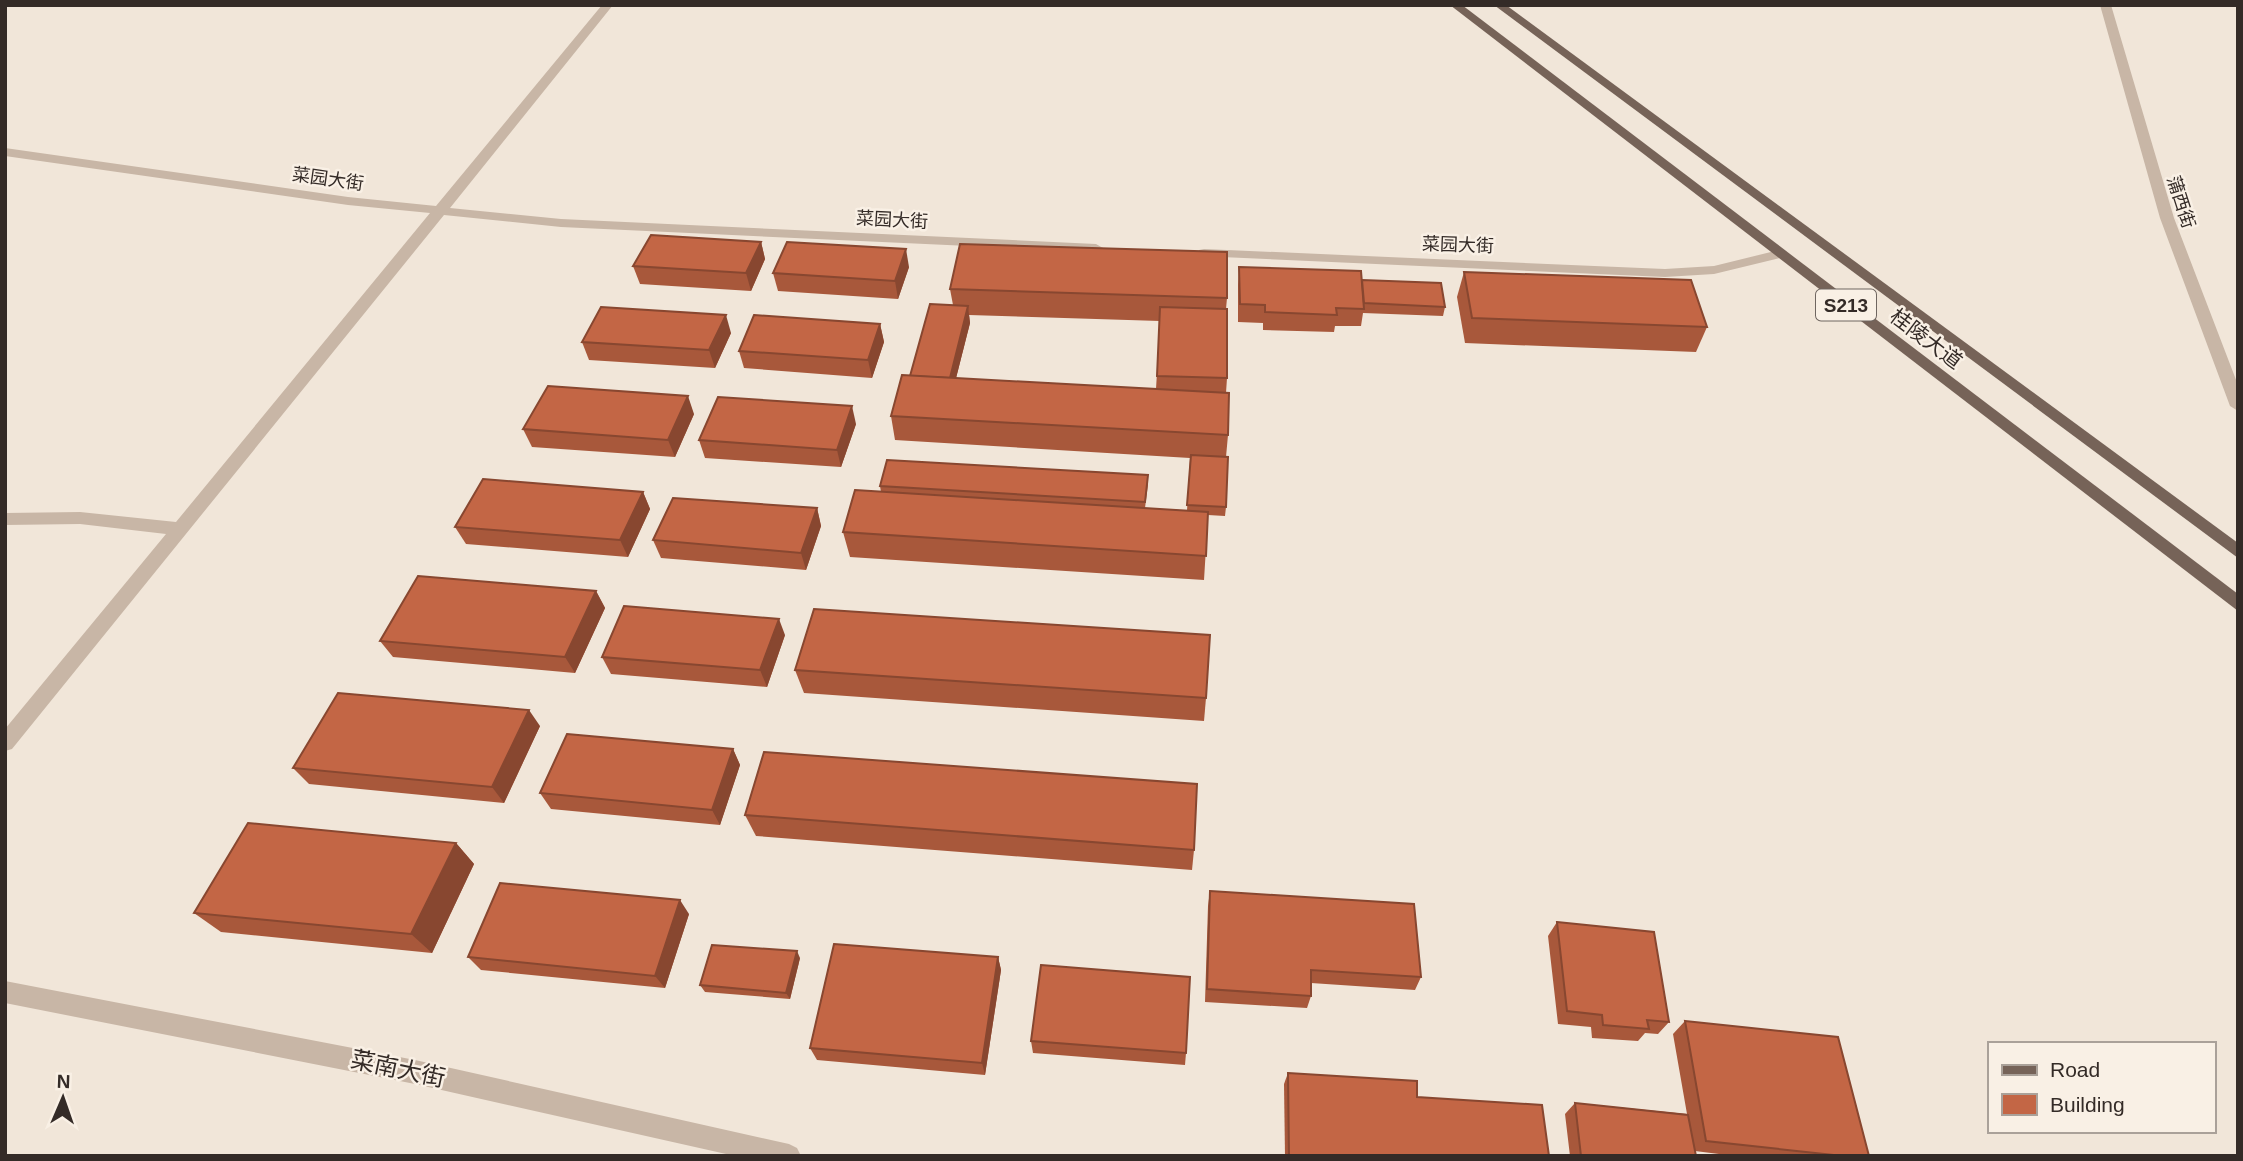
<svg xmlns="http://www.w3.org/2000/svg" width="2243" height="1161" font-family="Arial,'Noto Sans SC',sans-serif">
	<rect width="100%" height="100%" fill="#f1e6d9"/>
	<g fill="none" stroke-linecap="round" stroke-linejoin="round">
		<g fill="#c8b6a6" fill-rule="evenodd">
			<polygon points="602,5 613,5 450,208 561,219 1096,244 1103,248 1096,252 561,227 444,215 12,749 5,751 5,729 166,534 80,524 5,525 5,513 80,512 176,522 430,213 348,205 5,156 5,148 348,197 436,206"/>
			<polygon points="2100,5 2111,5 2174,218 2238,385 2238,411 2230,406 2160,218"/>
			<polygon points="1204,249 1665,269 1714,266 1779,250 1786,254 1784,257 1714,274 1665,277 1199,256 1199,250"/>
			<polygon points="5,981 415,1060 789,1144 797,1148 801,1156 735,1156 415,1084 5,1003"/>
		</g>
		<g fill="#766358" fill-rule="evenodd">
			<polygon points="1450,5 1462,5 2238,594 2238,611"/>
			<polygon points="1494,5 1506,5 2238,543 2238,558"/>
		</g>
	</g>
	<g fill="#a8583b" fill-rule="evenodd">
		<polygon points="761,242 765,259 751,291 640,284 633,266"/>
		<polygon points="909,267 898,299 778,291 773,273"/>
		<polygon points="1239,267 1362,280 1445,307 1443,316 1363,313 1361,326 1335,326 1334,332 1263,330 1263,323 1238,322 1238,285"/>
		<polygon points="1464,272 1707,327 1696,352 1465,343 1457,297"/>
		<path d="M950,289l277,9 -1,11 1,69 -1,15 2,42 -2,22v50l-1,9 -17,-1 -4,65 -354,-23 -7,-25 38,-40 -1,-6 268,-2 -3,24 42,3 3,-53 -295,-18 -4,-24 19,-40 43,-71zM969,315l191,6 -4,68 -200,-11 14,-55z"/>
		<polygon points="880,324 884,342 872,378 744,368 739,351"/>
		<polygon points="731,333 715,368 589,360 582,342"/>
		<polygon points="694,414 675,457 532,447 523,429"/>
		<polygon points="856,424 841,467 705,458 699,440"/>
		<polygon points="643,492 650,509 628,557 466,544 455,527"/>
		<polygon points="817,508 821,526 806,570 661,558 653,540"/>
		<polygon points="596,591 605,608 575,673 393,657 380,641"/>
		<polygon points="785,635 767,687 611,674 602,657"/>
		<polygon points="795,670 1206,698 1204,721 804,693"/>
		<polygon points="540,726 504,803 309,784 293,768"/>
		<polygon points="733,749 740,765 720,825 551,809 540,793"/>
		<polygon points="745,815 1194,850 1192,870 756,836"/>
		<polygon points="456,843 474,864 432,953 221,932 194,913"/>
		<polygon points="1210,891 1421,977 1415,990 1311,983 1311,996 1307,1008 1205,1002 1208,906"/>
		<polygon points="689,914 665,988 481,970 468,957"/>
		<polygon points="1557,922 1669,1022 1658,1034 1645,1033 1638,1041 1592,1038 1591,1027 1558,1024 1548,936"/>
		<polygon points="998,957 1001,970 985,1075 817,1060 810,1048"/>
		<polygon points="800,958 790,999 705,992 700,985"/>
		<polygon points="1685,1021 1869,1156 1735,1156 1695,1151 1696,1156 1570,1156 1565,1114 1575,1103 1687,1114 1673,1034"/>
		<polygon points="1031,1041 1186,1053 1185,1065 1033,1053"/>
		<polygon points="1288,1073 1417,1097 1549,1156 1285,1156 1284,1084"/>
	</g>
	<g fill="#884730">
		<polygon points="761,242 765,259 751,291 746,273"/>
		<polygon points="906,249 909,267 898,299 895,281"/>
		<polygon points="968,306 970,323 950,402 948,385"/>
		<polygon points="726,315 731,333 715,368 709,350"/>
		<polygon points="880,324 884,342 872,378 868,360"/>
		<polygon points="688,396 694,414 675,457 668,440"/>
		<polygon points="852,406 856,424 841,467 837,450"/>
		<polygon points="643,492 650,509 628,557 620,540"/>
		<polygon points="817,508 821,526 806,570 801,553"/>
		<polygon points="596,591 605,608 575,673 565,657"/>
		<polygon points="779,619 785,635 767,687 760,670"/>
		<polygon points="529,710 540,726 504,803 492,787"/>
		<polygon points="733,749 740,765 720,825 712,810"/>
		<polygon points="456,843 474,864 432,953 411,934"/>
		<polygon points="680,900 689,914 665,988 655,976"/>
		<polygon points="797,951 800,958 790,999 786,993"/>
		<polygon points="998,957 1001,970 985,1075 982,1063"/>
	</g>
	<g fill="#c36645" stroke="#884730" stroke-width="2">
		<polygon points="651,235 761,242 746,273 633,266"/>
		<polygon points="787,242 906,249 895,281 773,273"/>
		<polygon points="960,244 1227,252 1227,298 950,289"/>
		<polygon points="1239,267 1361,271 1364,309 1336,308 1337,315 1265,312 1265,305 1240,304"/>
		<polygon points="1464,272 1691,280 1707,327 1472,318"/>
		<polygon points="1362,280 1441,283 1445,307 1364,303"/>
		<polygon points="930,304 968,306 950,378 910,376"/>
		<polygon points="601,307 726,315 709,350 582,342"/>
		<polygon points="1160,307 1227,309 1227,378 1157,376"/>
		<polygon points="754,315 880,324 868,360 739,351"/>
		<polygon points="902,375 1229,393 1228,435 891,416"/>
		<polygon points="548,386 688,396 668,440 523,429"/>
		<polygon points="718,397 852,406 837,450 699,440"/>
		<polygon points="1191,455 1228,457 1226,507 1187,505"/>
		<polygon points="887,460 1148,475 1145,502 880,486"/>
		<polygon points="483,479 643,492 620,540 455,527"/>
		<polygon points="855,490 1208,512 1206,556 843,532"/>
		<polygon points="673,498 817,508 801,553 653,540"/>
		<polygon points="418,576 596,591 565,657 380,641"/>
		<polygon points="624,606 779,619 760,670 602,657"/>
		<polygon points="814,609 1210,635 1206,698 795,670"/>
		<polygon points="338,693 529,710 492,787 293,768"/>
		<polygon points="567,734 733,749 712,810 540,793"/>
		<polygon points="764,752 1197,784 1194,850 745,815"/>
		<polygon points="248,823 456,843 411,934 194,913"/>
		<polygon points="500,883 680,900 655,976 468,957"/>
		<polygon points="1210,891 1414,904 1421,977 1311,970 1311,996 1207,989"/>
		<polygon points="1557,922 1654,932 1669,1022 1647,1020 1649,1029 1603,1025 1602,1015 1567,1011"/>
		<polygon points="834,944 998,957 982,1063 810,1048"/>
		<polygon points="712,945 797,951 786,993 700,985"/>
		<polygon points="1041,965 1190,977 1186,1053 1031,1041"/>
		<polygon points="1685,1021 1838,1037 1869,1156 1843,1156 1706,1141"/>
		<polygon points="1288,1073 1417,1081 1417,1097 1542,1105 1549,1156 1289,1156"/>
		<polygon points="1575,1103 1688,1115 1696,1156 1581,1156"/>
	</g>
	<g text-anchor="middle" stroke-width="5" stroke-linejoin="round" paint-order="stroke">
		<g font-size="18" fill="#342b27" stroke="#f9f0e5">
			<text transform="translate(328 179) rotate(8)" y="6">菜园大街</text>
			<text transform="translate(2181 202) rotate(72)" y="6">蒲西街</text>
			<text transform="translate(892 220) rotate(3)" y="6">菜园大街</text>
			<text transform="translate(1458 245) rotate(2)" y="6">菜园大街</text>
		</g>
		<rect fill="#f9f0e5" stroke="#6f6660" stroke-width="2" x="1816" y="289.5" width="60" height="31" rx="5"/>
		<g font-size="19" font-weight="bold" fill="#342b27">
			<text x="1846" y="312">S213</text>
		</g>
		<g font-size="21" fill="#342b27" stroke="#f9f0e5">
			<text transform="translate(1926 339) rotate(37)" y="7">桂陵大道</text>
		</g>
		<g font-size="24" fill="#342b27" stroke="#f9f0e5">
			<text transform="translate(398 1069) rotate(12)" y="8">菜南大街</text>
		</g>
	</g>
	<rect width="2243" height="1161" fill="none" stroke="#342b27" stroke-width="14"/>
	<rect x="1988" y="1042" width="228" height="91" fill="#f9f0e5" stroke="#aaa199" stroke-width="2"/>
	<rect x="2002" y="1065" width="35" height="10" fill="#766358" stroke="#aaa199" stroke-width="2"/>
	<text x="2050" y="1077" font-size="21" fill="#342b27">Road</text>
	<rect x="2002" y="1094" width="35" height="21" fill="#c36645" stroke="#aaa199" stroke-width="2"/>
	<text x="2050" y="1112" font-size="21" fill="#342b27">Building</text>
	<g transform="translate(63 1098) rotate(2)" stroke="#f9f0e5" stroke-width="5" paint-order="stroke">
	<path d="M0-5L12 26L0 18L-12 26Z" fill="#342b27"/>
	<text y="-10" font-size="19" font-weight="bold" text-anchor="middle" fill="#342b27">N</text>
	</g>
</svg>
